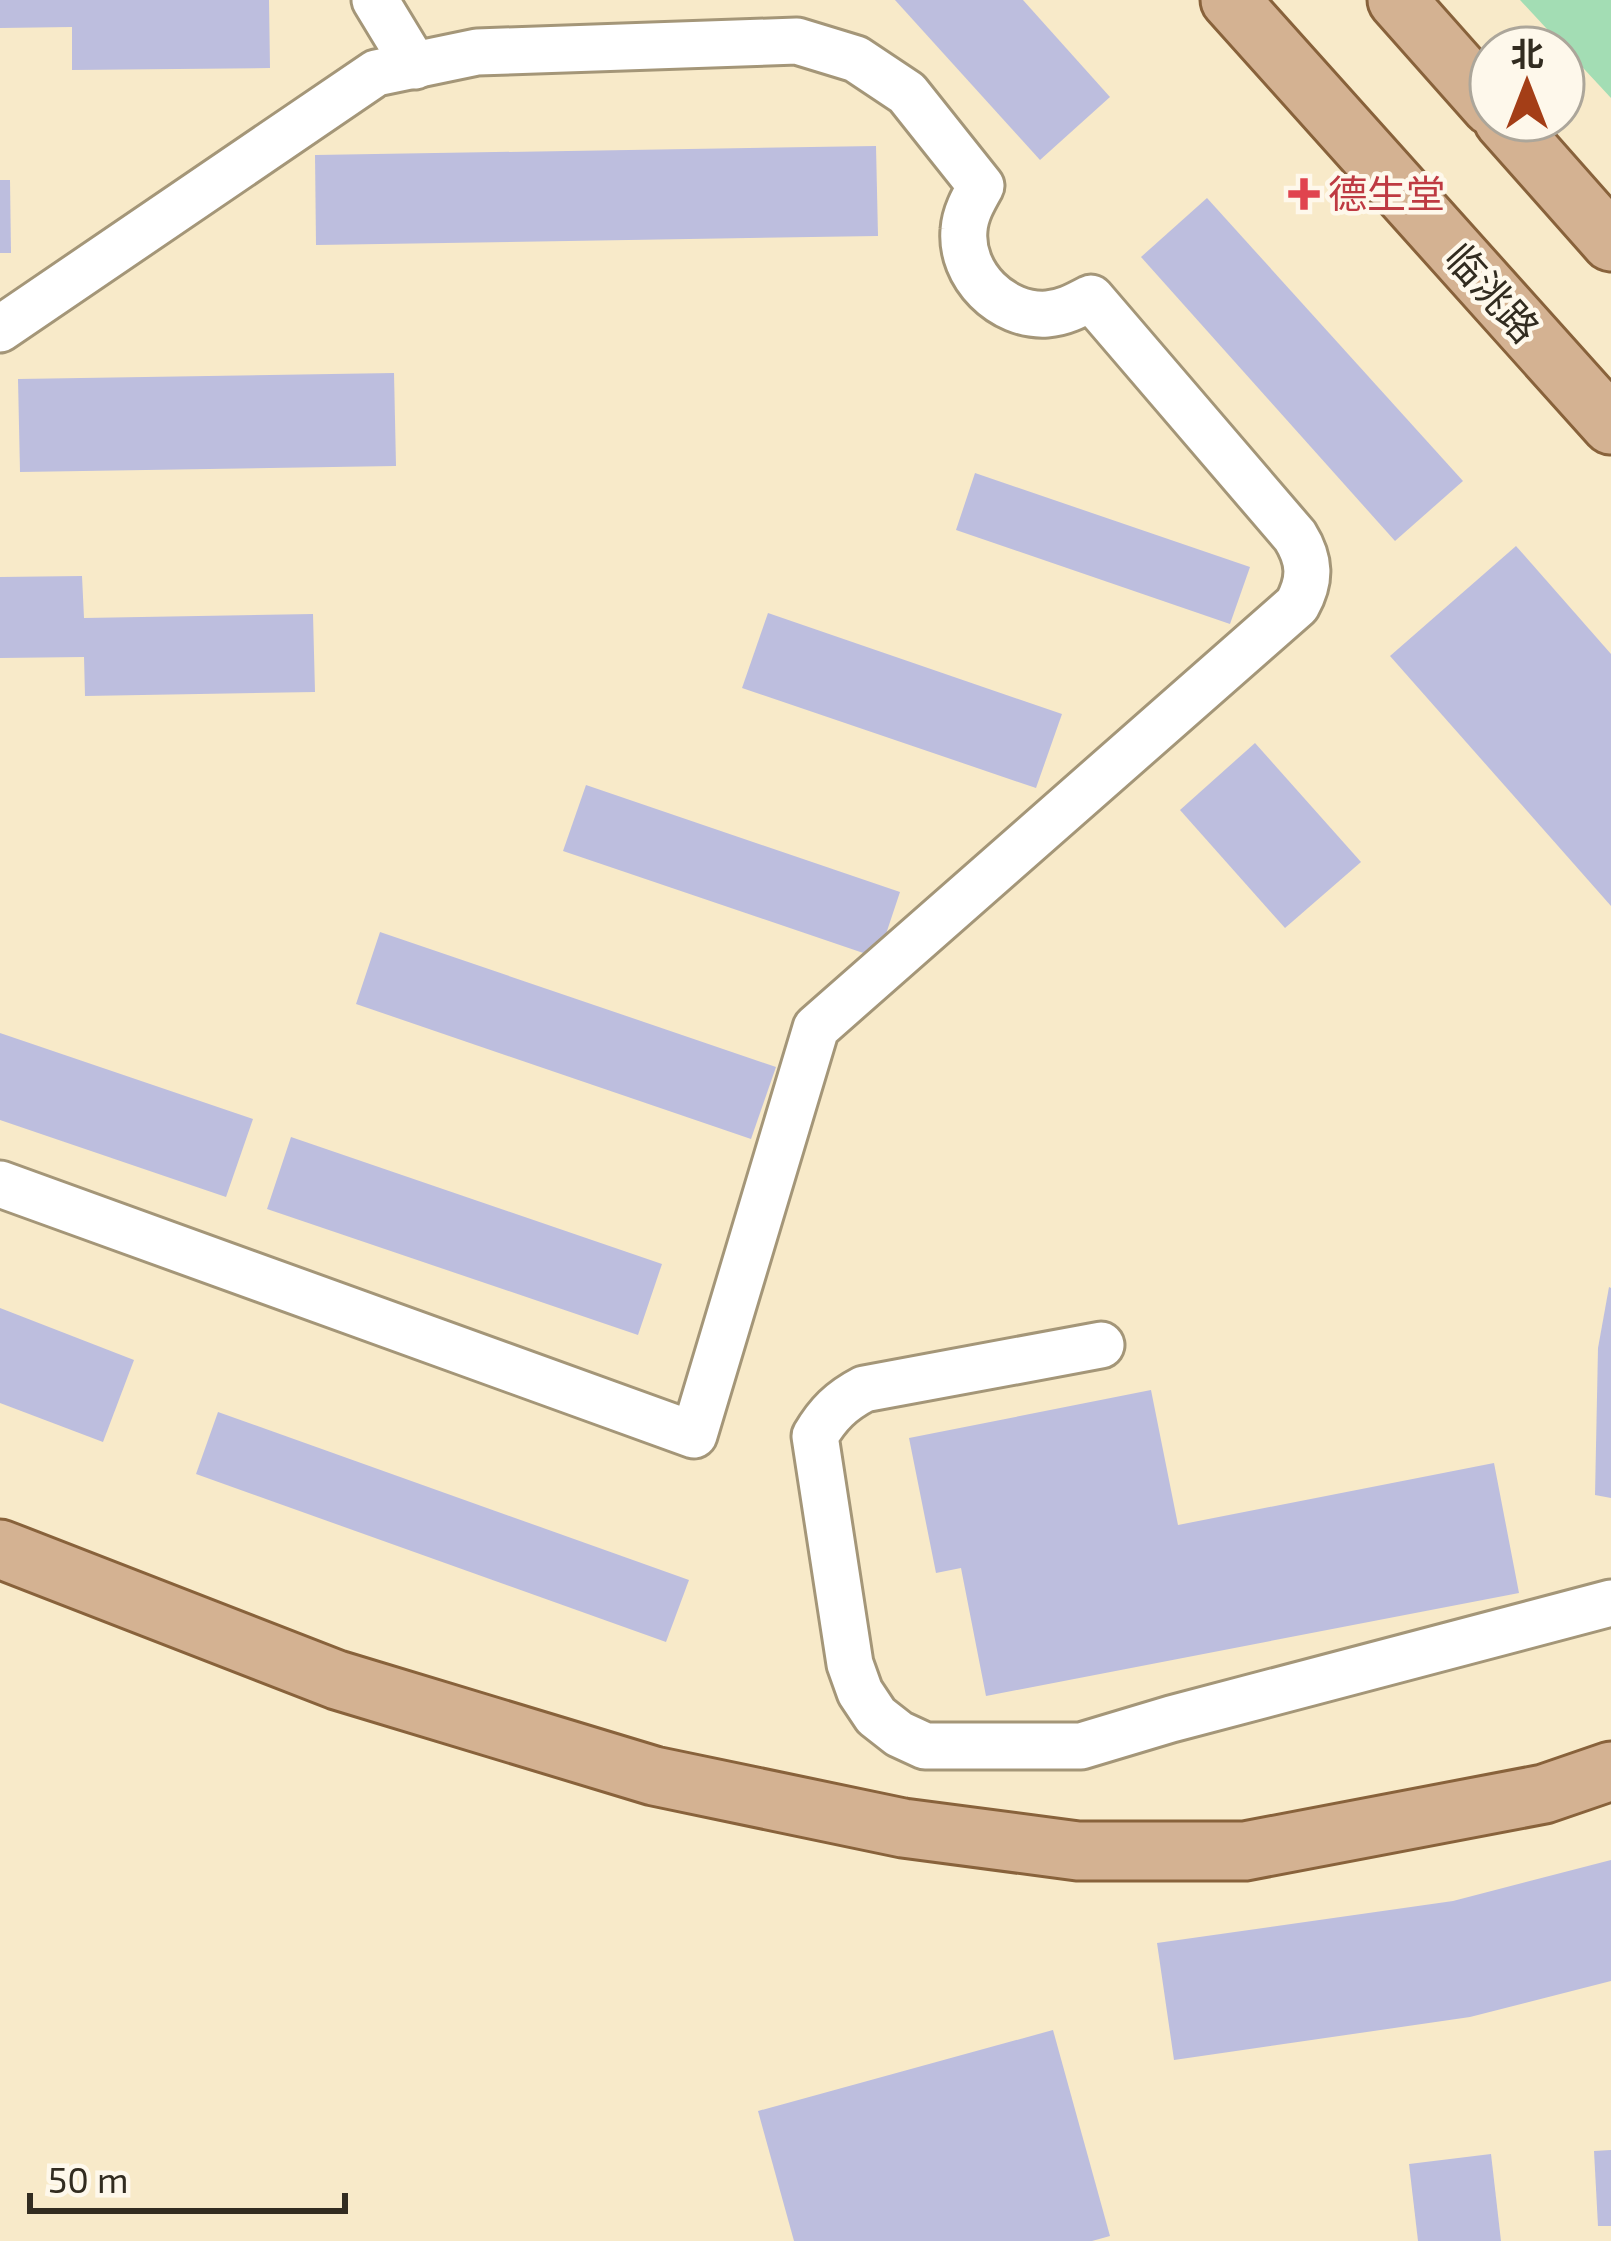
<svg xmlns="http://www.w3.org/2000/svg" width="1611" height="2241" font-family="'Exo 2','Noto Sans SC',sans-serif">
	<rect width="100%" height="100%" fill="#f8eac9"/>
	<polygon fill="#a3ddb4" points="1520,0 1611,0 1611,98"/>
	<g fill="#bdbede">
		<polygon points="0,0 269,0 270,68 72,70 72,27 0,28"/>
		<polygon points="895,0 1023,0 1110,97 1040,160"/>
		<polygon points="876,146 878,236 316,245 315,155"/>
		<polygon points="0,180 10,180 11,253 0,253"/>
		<polygon points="1207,198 1463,481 1395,541 1141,257"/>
		<polygon points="394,373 396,466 20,472 18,379"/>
		<polygon points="975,473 1250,567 1230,624 956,530"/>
		<polygon points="1516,546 1611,654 1611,906 1390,656"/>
		<polygon points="82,576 84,618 313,614 315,692 85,696 84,657 0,658 0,577"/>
		<polygon points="768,613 1062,714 1036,788 742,688"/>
		<polygon points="1255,743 1361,862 1285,928 1180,810"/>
		<polygon points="586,785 900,892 878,958 563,851"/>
		<polygon points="380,932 776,1067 751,1139 356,1004"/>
		<polygon points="0,1033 253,1119 226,1197 0,1120"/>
		<polygon points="291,1137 662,1264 638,1335 267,1209"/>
		<polygon points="1609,1287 1611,1288 1611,1498 1595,1495 1598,1348"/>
		<polygon points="0,1308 134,1360 103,1442 0,1403"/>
		<polygon points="1151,1390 1178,1525 1494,1463 1519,1593 986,1696 961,1568 936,1573 909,1438"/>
		<polygon points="218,1412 689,1580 666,1642 196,1474"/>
		<polygon points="1611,1860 1611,1981 1470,2017 1174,2060 1157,1943 1453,1901"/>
		<polygon points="1053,2030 1110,2236 1092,2241 794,2241 758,2111"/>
		<polygon points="1611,2150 1611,2226 1598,2226 1594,2151"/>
		<polygon points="1491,2154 1501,2241 1418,2241 1409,2164"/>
	</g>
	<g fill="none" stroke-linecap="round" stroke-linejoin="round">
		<g stroke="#a49678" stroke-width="51">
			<g id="minor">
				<polyline points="375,0 415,66"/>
				<path d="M0,329l376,-256 101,-21 320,-11 59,18 51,34 74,93c-8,14 -16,28 -17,44 -4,45 38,87 83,84 16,-1 29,-8 44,-16l204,238c15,24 16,44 2,69l-481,423 -122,407 -694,-251"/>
				<path d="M1101,1345l-237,44c-23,12 -36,25 -49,47l35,228 10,28 16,24 23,18 26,12h156l90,-27 440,-116"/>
			</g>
		</g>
		<g stroke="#88623b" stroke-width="63">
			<g id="major">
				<polyline points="1230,0 1611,425"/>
				<polyline points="1397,0 1491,106"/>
				<polyline points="1503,120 1611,242"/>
				<polyline points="0,1549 337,1680 654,1776 903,1828 1078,1851 1245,1851 1544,1794 1611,1771"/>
			</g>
		</g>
		<use href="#minor" stroke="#fff" stroke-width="45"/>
		<use href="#major" stroke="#d4b292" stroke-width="57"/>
	</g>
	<path fill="#e0444e" stroke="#fef8eb" stroke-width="4.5" d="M1298 176h12v12h12v12h-12v12h-12v-12h-12v-12h12z"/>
	<g text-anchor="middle" stroke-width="9" stroke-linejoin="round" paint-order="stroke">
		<g font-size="39" fill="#be3a42" stroke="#fef8eb" text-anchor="start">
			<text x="1328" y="208">德生堂</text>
		</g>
		<g font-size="39" fill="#322c20" stroke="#fef8eb">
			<text transform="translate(1492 293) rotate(48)" y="14">临洮路</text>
		</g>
	</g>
	<g transform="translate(1527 84)"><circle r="57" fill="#fef8eb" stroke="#aca69a" stroke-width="3"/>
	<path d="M0-9L21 45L0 30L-21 45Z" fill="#a43e17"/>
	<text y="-18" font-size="33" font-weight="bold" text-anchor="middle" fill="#322c20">北</text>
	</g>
	<path d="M30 2193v18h315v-18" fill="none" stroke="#322c20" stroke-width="6"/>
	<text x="48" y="2193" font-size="36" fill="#322c20" stroke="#fef8eb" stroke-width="9" paint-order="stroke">50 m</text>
</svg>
